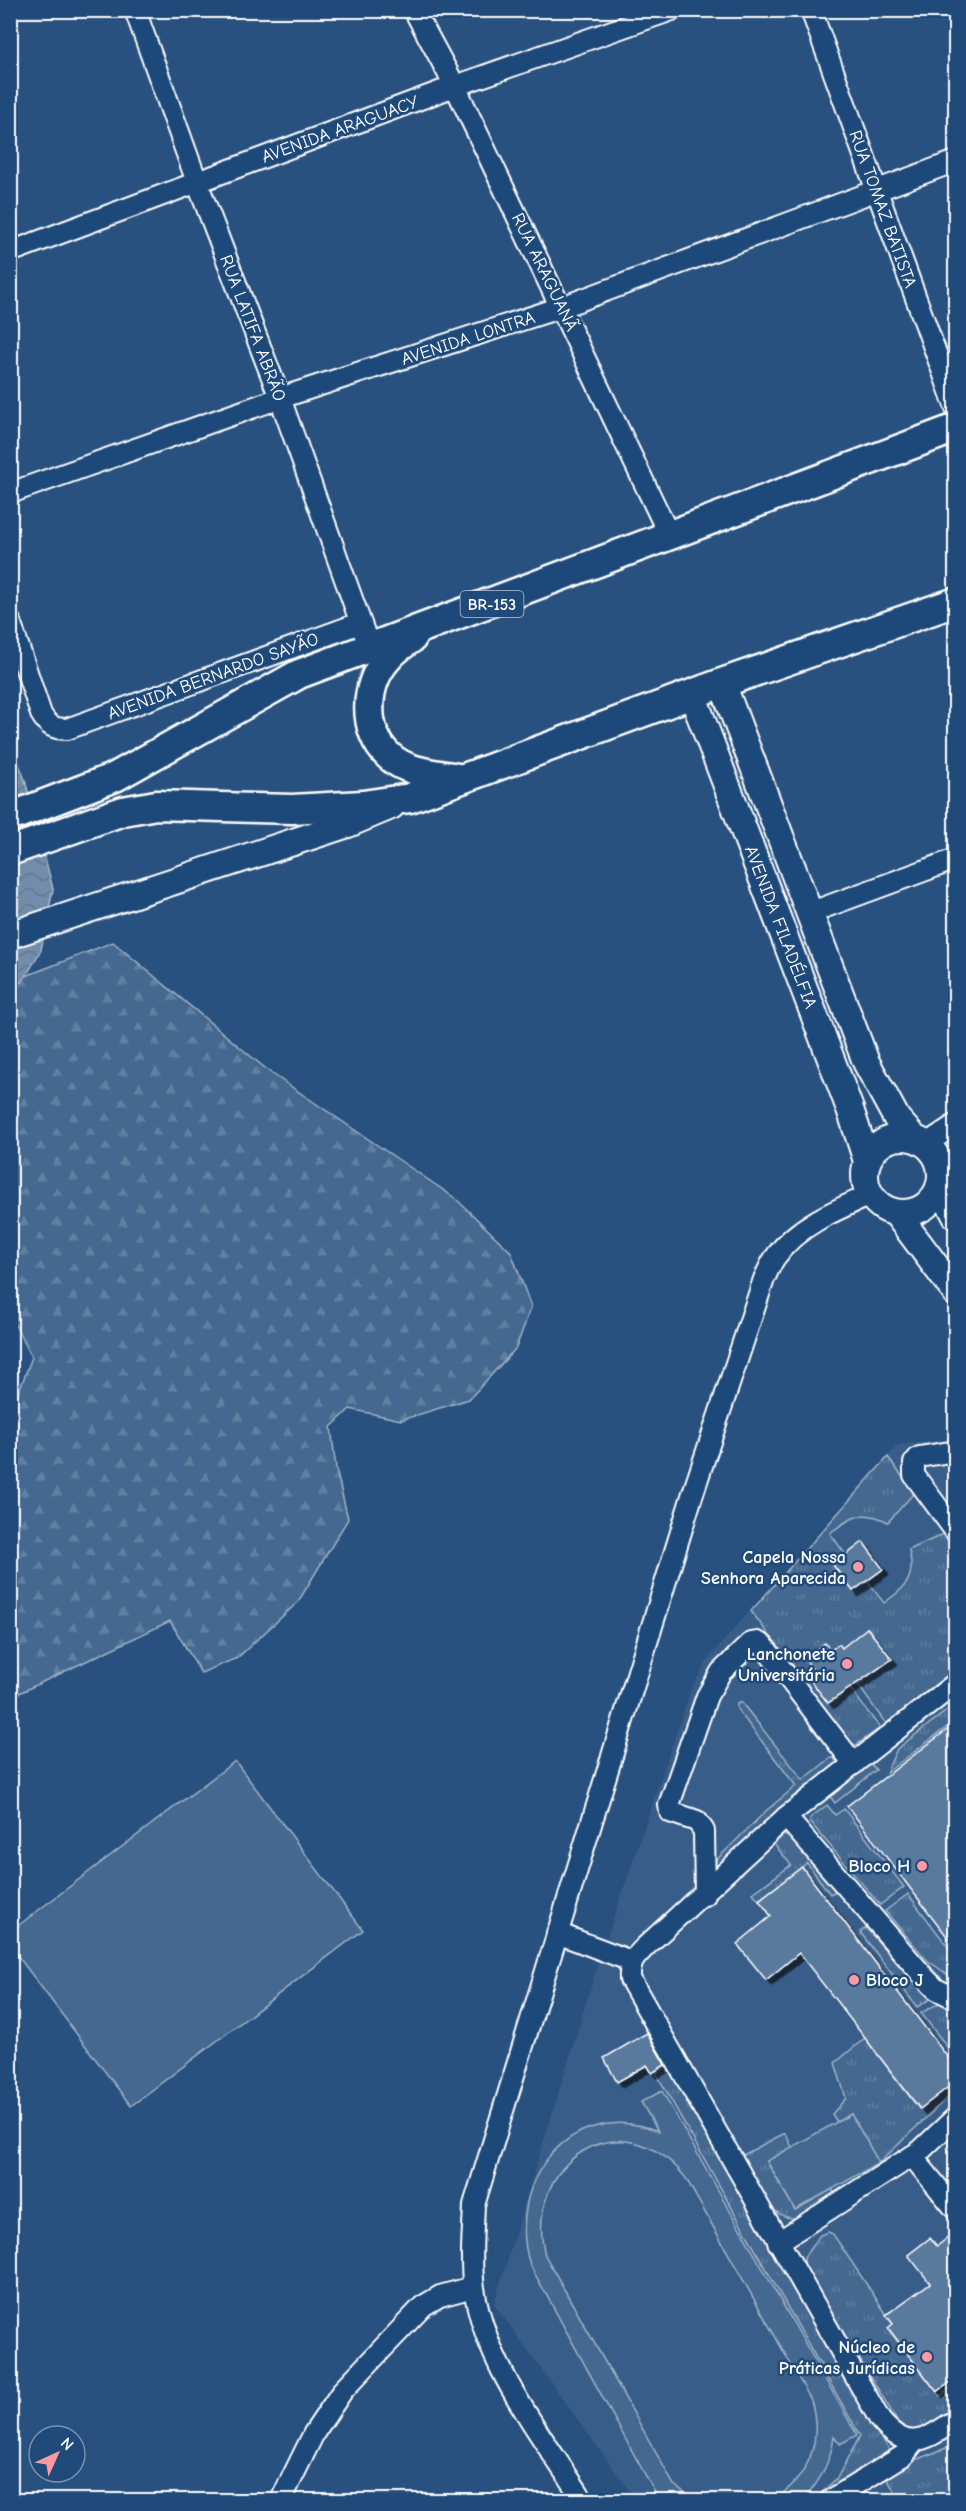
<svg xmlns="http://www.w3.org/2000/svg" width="966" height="2511" font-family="'Comic Neue',sans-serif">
	<defs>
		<pattern id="grass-tufts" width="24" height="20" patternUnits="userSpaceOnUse" patternTransform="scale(1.5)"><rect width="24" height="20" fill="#446890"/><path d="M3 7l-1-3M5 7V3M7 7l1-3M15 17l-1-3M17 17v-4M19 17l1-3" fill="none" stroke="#607fa1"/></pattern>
		<pattern id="forest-firs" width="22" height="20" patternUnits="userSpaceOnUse" patternTransform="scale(1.5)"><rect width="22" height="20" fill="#446890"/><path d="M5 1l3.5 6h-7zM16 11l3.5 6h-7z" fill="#607fa1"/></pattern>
		<pattern id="water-waves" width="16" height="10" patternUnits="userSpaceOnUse" patternTransform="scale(1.5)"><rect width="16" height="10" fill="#718dab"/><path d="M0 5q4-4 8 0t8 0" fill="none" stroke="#64768a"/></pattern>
		<filter id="shadow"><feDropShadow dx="5.5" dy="5.5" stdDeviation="0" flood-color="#0009"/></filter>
	</defs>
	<rect width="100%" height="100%" fill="#28517f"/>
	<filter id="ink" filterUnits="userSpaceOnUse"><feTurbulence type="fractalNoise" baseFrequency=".0167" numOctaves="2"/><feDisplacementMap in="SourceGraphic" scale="12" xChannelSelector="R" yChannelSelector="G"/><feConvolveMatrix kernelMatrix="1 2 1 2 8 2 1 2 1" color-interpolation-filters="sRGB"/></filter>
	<g filter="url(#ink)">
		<polygon fill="#375d88" points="955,1439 955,2500 899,2500 893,2491 877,2500 636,2500 494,2304 597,1967 692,1686 712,1654 898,1445"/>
		<g fill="url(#grass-tufts)" stroke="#a2b4c8" stroke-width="1.5">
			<path d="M888,1457l26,36 -26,29c-26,-14 -36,-5 -58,11l16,22 -13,10 7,10 8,3 -3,3 8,10 14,-10 17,22c22,-16 32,-24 25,-53l35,-16 11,15v120l-69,55 -28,-39 33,-26 -23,-31 -26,20 -3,-4 -8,6 -6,-7 -20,16 8,11 -7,5 22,27 6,-1 16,-13 30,40 -24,17 -6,-2 -99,-132z"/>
			<polygon points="741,1702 803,1780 831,1758 834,1758 837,1764 773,1816 716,1869 713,1867 714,1862 767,1810 796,1786 737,1709 737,1704"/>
			<polygon points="949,1709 955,1721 886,1773 897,1749"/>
			<polygon points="870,1763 876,1770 835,1803 829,1795"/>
			<polygon points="827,1805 835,1815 844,1809 904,1887 880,1905 810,1822 810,1818"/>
			<polygon points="783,1835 792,1838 836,1891 830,1894 807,1863 759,1900 753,1893 791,1865 774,1844"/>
			<polygon points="908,1894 955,1956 955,1973 951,1977 927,1960 885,1911"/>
			<polygon points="866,1928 918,1987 932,1998 917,2007 860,1932"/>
			<polygon points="939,2003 955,2009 955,2057 921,2013"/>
			<polygon points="865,2038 919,2109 955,2081 955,2090 879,2163 851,2114 837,2122 832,2114 846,2098 835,2063"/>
			<polygon points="668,2065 869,2420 892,2453 824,2497 820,2494 837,2478 860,2436 656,2073"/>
			<path d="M785,2133l7,14 -25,15 28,48 37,-21 5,8c-12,7 -25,16 -38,20 -29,9 -47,-42 -58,-61z"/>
			<polygon points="828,2232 833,2234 893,2324 888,2329 940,2396 950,2388 955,2392 955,2408 927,2428 910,2432 898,2422 805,2270 804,2257 820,2235"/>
			<polygon points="949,2447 955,2457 955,2478 948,2485 955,2498 952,2500 899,2500 888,2480 890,2474 907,2463"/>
		</g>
		<polygon fill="url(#forest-firs)" stroke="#a2b4c8" stroke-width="1.5" points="113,942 271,1073 455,1198 511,1252 531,1307 516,1348 469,1399 401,1420 350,1409 331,1427 336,1469 348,1519 298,1602 237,1658 201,1673 170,1621 11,1697 11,1412 32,1357 11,1317 11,994 26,976"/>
		<g fill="#446890" stroke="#a2b4c8" stroke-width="1.5">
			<polygon points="235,1761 363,1930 131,2106 11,1947 11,1931"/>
			<path d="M662,2091l195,344 -17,9 -6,-8c-3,25 -14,46 -31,64h-31c37,-21 51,-59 39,-100l-126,-223c-64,-81 -163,-13 -140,78l129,230 22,15h-37l-129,-235c-26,-83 40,-168 128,-134l-17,-29z"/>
			<polygon points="851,2114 879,2163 795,2210 767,2161"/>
		</g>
		<polygon fill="url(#water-waves)" stroke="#aabbcd" stroke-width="1.5" points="14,751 25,780 53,889 41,950 26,976 11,994 10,753"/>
		<g fill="#5a7a9d" stroke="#fff" stroke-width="1.5" filter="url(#shadow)">
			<polygon points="863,1542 883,1569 853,1591 833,1565"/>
			<polygon points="867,1628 892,1659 828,1703 806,1675 813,1670 805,1659 825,1643 831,1650 839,1644 842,1648"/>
			<polygon points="956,1723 956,1948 847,1806"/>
			<polygon points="802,1867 956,2068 956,2081 920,2109 799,1953 766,1980 737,1944 771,1916 759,1900"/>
			<polygon points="647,2033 665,2065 652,2073 647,2065 617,2082 604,2058"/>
			<polygon points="956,2232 956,2378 937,2392 888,2328 893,2324 886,2315 930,2283 908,2255 930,2238 937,2246"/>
		</g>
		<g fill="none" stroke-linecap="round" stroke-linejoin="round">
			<g stroke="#fff" stroke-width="24">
				<g id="minor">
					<polyline points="135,10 197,182 280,398 369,646"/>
					<polyline points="414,10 455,86 670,537"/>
					<polyline points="811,10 956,408"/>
					<polyline points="10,252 455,86 672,10"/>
					<polyline points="10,493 280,398 562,307 956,161"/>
					<path d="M10,621l31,93c7,12 13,15 26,15l293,-106"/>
					<polyline points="809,913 956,859"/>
					<polyline points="926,1144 956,1124"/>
					<polyline points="956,1451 919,1457 914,1463 914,1475 956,1532"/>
					<path d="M956,1683l-170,134 -140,129c-11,11 -17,16 -16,33l250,441c28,34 45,20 76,0"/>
					<polyline points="786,1817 926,1979 936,1989 956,1999"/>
					<polyline points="705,1895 704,1831 697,1821 670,1812 669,1805 707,1696 721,1672 751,1643 757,1642 763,1645 854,1764"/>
					<polyline points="557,1933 631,1961"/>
					<polyline points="912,2156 956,2210"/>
					<polyline points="778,2242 920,2151 956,2117"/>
					<polyline points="281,2500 314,2433 343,2390 423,2306 440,2296 473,2287"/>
					<path d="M583,2500c-42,-66 -97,-133 -109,-212 -4,-26 -1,-56 0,-83l218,-709 72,-217c4,-8 7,-17 13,-24 21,-30 61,-46 93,-60"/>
					<polyline points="831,2500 904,2455 914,2442"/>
				</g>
			</g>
			<g stroke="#fff" stroke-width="30">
				<g id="major">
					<polyline points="722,683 866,1062 897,1119 914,1138"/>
					<polyline points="692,694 850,1109 867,1161"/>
					<polyline points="10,935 348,824 391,806"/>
					<circle cx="903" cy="1175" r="38"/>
					<polyline points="940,1186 956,1216"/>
					<polyline points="896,1213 956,1293"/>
				</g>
			</g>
			<g stroke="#fff" stroke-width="33">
				<g id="highway">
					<path d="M412,638c-9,6 -19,13 -25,21 -23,26 -25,72 2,97 18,17 47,18 70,22"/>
					<polyline points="10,817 115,777 299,674 956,428"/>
					<polyline points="10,851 123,811 156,805 292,809 363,805 410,798 722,683 956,602"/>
				</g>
			</g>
			<use href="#minor" stroke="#1f4a7a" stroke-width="20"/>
			<use href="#major" stroke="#1f4a7a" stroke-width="26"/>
			<use href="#highway" stroke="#1f4a7a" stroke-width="28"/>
		</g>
	</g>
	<g fill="#ff9aa2" stroke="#1f4a7a" stroke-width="2">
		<circle cx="858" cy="1567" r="6"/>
		<circle cx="847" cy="1664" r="6"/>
		<circle cx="922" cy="1866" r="6"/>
		<circle cx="854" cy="1980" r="6"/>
		<circle cx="927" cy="2357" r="6"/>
	</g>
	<g text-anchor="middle" stroke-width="5" stroke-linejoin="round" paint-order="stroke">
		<rect fill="#1f4a7a" stroke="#bcc9d7" stroke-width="1.5" x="460.5" y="591" width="63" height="26" rx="4.5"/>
		<g font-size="16" font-weight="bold" fill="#fff">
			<text x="492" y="610">BR-153</text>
		</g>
		<g font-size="18" fill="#fff" stroke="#1f4a7a">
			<text transform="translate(340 129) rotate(-20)" y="6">AVENIDA ARAGUACY</text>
			<text transform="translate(883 209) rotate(70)" y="6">RUA TOMAZ BATISTA</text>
			<text transform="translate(545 272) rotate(64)" y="6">RUA ARAGUANÃ</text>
			<text transform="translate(253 328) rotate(69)" y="6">RUA LATIFA ABRÃO</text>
			<text transform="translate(468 338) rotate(-18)" y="6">AVENIDA LONTRA</text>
			<text transform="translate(213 676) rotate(-20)" y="6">AVENIDA BERNARDO SAYÃO</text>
			<text transform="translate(781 927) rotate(69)" y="6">AVENIDA FILADÉLFIA</text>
		</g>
		<g font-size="18" font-weight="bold" fill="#fff" stroke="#1f4a7a" text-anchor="end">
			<text x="846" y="1563">Capela Nossa<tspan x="846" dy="21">Senhora Aparecida</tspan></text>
			<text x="835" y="1660">Lanchonete<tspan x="835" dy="21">Universitária</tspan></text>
			<text x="910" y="1872">Bloco H</text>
			<text x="866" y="1986" text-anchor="start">Bloco J</text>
			<text x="915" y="2353">Núcleo de<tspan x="915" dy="21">Práticas Jurídicas</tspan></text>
		</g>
	</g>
	<rect width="966" height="2511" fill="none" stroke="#1f4a7a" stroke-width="36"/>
	<rect x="18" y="18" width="930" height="2475" fill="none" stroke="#fff" stroke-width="2" filter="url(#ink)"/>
	<g transform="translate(57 2454) rotate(45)"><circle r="28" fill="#1f4a7a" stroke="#7992af" stroke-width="1.5"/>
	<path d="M0-4.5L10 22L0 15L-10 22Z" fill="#ff9aa2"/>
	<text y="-9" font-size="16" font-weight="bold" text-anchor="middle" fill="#ffffff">N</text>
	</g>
</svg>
